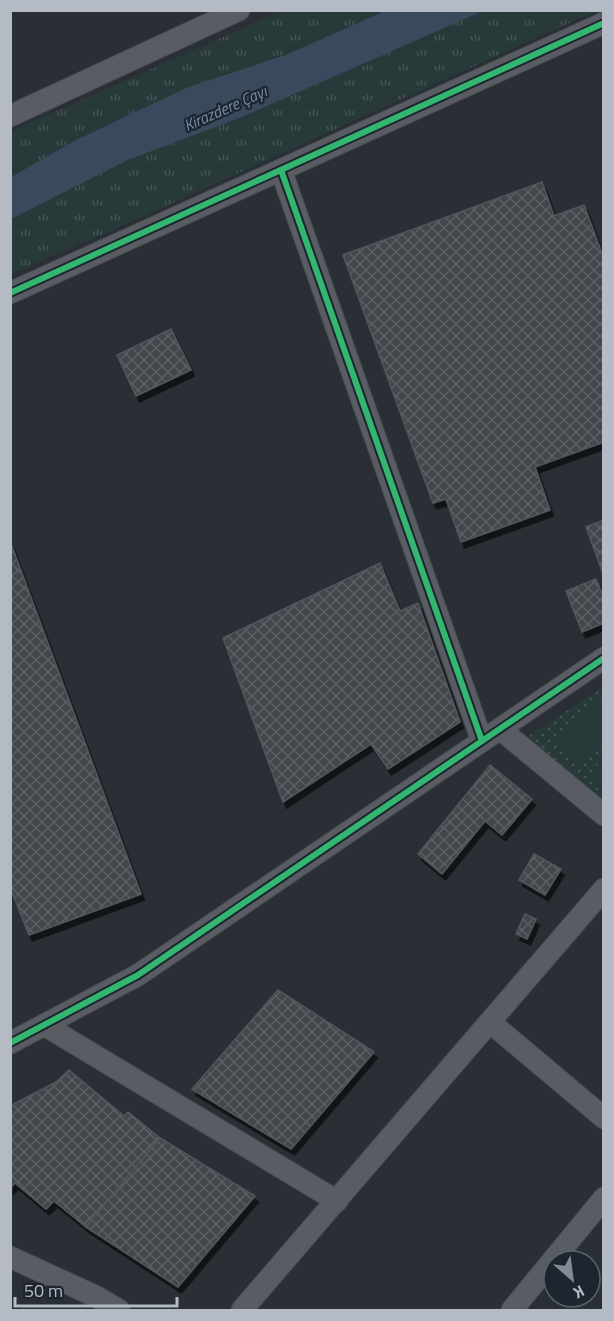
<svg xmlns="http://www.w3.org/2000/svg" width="614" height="1321" font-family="'Titillium Web',sans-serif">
	<defs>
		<pattern id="grass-tufts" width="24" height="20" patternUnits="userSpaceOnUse" patternTransform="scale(1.5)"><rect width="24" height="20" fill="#28393a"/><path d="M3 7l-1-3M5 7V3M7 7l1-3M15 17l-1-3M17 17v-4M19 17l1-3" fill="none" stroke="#455455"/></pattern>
		<pattern id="park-dots" width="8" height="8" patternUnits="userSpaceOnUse" patternTransform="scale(1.5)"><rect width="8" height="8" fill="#28393a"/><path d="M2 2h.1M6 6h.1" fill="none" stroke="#455455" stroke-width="1.8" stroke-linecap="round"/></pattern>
		<pattern id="building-cross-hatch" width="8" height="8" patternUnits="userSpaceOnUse" patternTransform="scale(1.5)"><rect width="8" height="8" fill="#42464c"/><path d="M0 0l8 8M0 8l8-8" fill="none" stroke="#5b5f64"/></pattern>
		<filter id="shadow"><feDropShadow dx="3.5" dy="6" stdDeviation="0" flood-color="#0009"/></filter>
	</defs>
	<rect width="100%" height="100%" fill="#2a2f35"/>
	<g fill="url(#grass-tufts)">
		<polygon points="281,11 385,11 288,54 186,88 74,141 11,177 10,132"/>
		<polygon points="483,11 596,11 135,220 11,274 11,219 128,160 242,117"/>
	</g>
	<polygon fill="url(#park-dots)" points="603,687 603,806 524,739"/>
	<g fill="#28393a">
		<polygon points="595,697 603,704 603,737 582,764 557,745"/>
		<polygon points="603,758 603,792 587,778"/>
	</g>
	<polygon fill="#3a4a5d" points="385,11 483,11 242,117 128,160 11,219 11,177 74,141 186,88 288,54"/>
	<g fill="url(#building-cross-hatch)" stroke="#51565d" stroke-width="1.5" filter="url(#shadow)">
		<polygon points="542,182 554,216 584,205 604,259 604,442 535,467 550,510 461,542 446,499 433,503 343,255"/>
		<polygon points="171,329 191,370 136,396 117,355"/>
		<polygon points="604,520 604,573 603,574 586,527"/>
		<polygon points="10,541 141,894 29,935 10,887"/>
		<polygon points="380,563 400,611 418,603 460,722 388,769 371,744 283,802 223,638"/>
		<polygon points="596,579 604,598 604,623 582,632 566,591"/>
		<polygon points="490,765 532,799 502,835 485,821 442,874 418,854"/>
		<polygon points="534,854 561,869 545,895 519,880"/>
		<polygon points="525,914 536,919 527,939 516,934"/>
		<polygon points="278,990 374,1052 291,1149 192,1089"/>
		<polygon points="69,1070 124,1116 128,1112 160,1138 86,1227 54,1201 46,1209 15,1183 10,1188 10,1106 56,1082"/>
		<polygon points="160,1138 255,1196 178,1287 86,1227"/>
	</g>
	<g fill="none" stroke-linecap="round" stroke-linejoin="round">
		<g stroke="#484b50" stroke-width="23">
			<g id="minor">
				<polyline points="10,116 239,10"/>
				<polyline points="281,170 482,741"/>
				<polyline points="10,293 604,23"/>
				<polyline points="500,729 604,815"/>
				<polyline points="491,1023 604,1118"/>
				<polyline points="44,1025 337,1201"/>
				<polyline points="10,1043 138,975 604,658"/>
				<polyline points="10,1257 97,1297 119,1310"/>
				<polyline points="242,1310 604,889"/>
				<polyline points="512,1310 604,1198"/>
			</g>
		</g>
		<use href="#minor" stroke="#595d63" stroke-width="21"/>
		<g stroke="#1d252f" stroke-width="10">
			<g id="cycleway">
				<polyline points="281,170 482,741"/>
				<polyline points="10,293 604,23"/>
				<polyline points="10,1043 138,975 604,658"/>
			</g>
		</g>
		<use href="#cycleway" stroke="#33b770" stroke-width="6"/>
	</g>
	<g text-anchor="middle" stroke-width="4.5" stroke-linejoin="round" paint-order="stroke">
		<g font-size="16" font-style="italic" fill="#778da6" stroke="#1d252f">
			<text transform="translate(225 108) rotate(-24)" y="6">Kirazdere Çayı</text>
		</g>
	</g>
	<rect width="614" height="1321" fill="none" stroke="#b4bbc5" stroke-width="24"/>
	<g transform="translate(572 1279) rotate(152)"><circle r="28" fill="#1d252f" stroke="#59616b" stroke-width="1.5"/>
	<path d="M0-4.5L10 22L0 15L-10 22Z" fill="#848a93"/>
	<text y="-9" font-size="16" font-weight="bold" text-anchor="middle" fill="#b4bbc5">K</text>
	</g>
	<path d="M15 1297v9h162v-9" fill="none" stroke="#b4bbc5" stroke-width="3"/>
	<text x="24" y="1297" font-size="18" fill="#b4bbc5" stroke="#1d252f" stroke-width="4.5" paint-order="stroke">50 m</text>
</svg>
